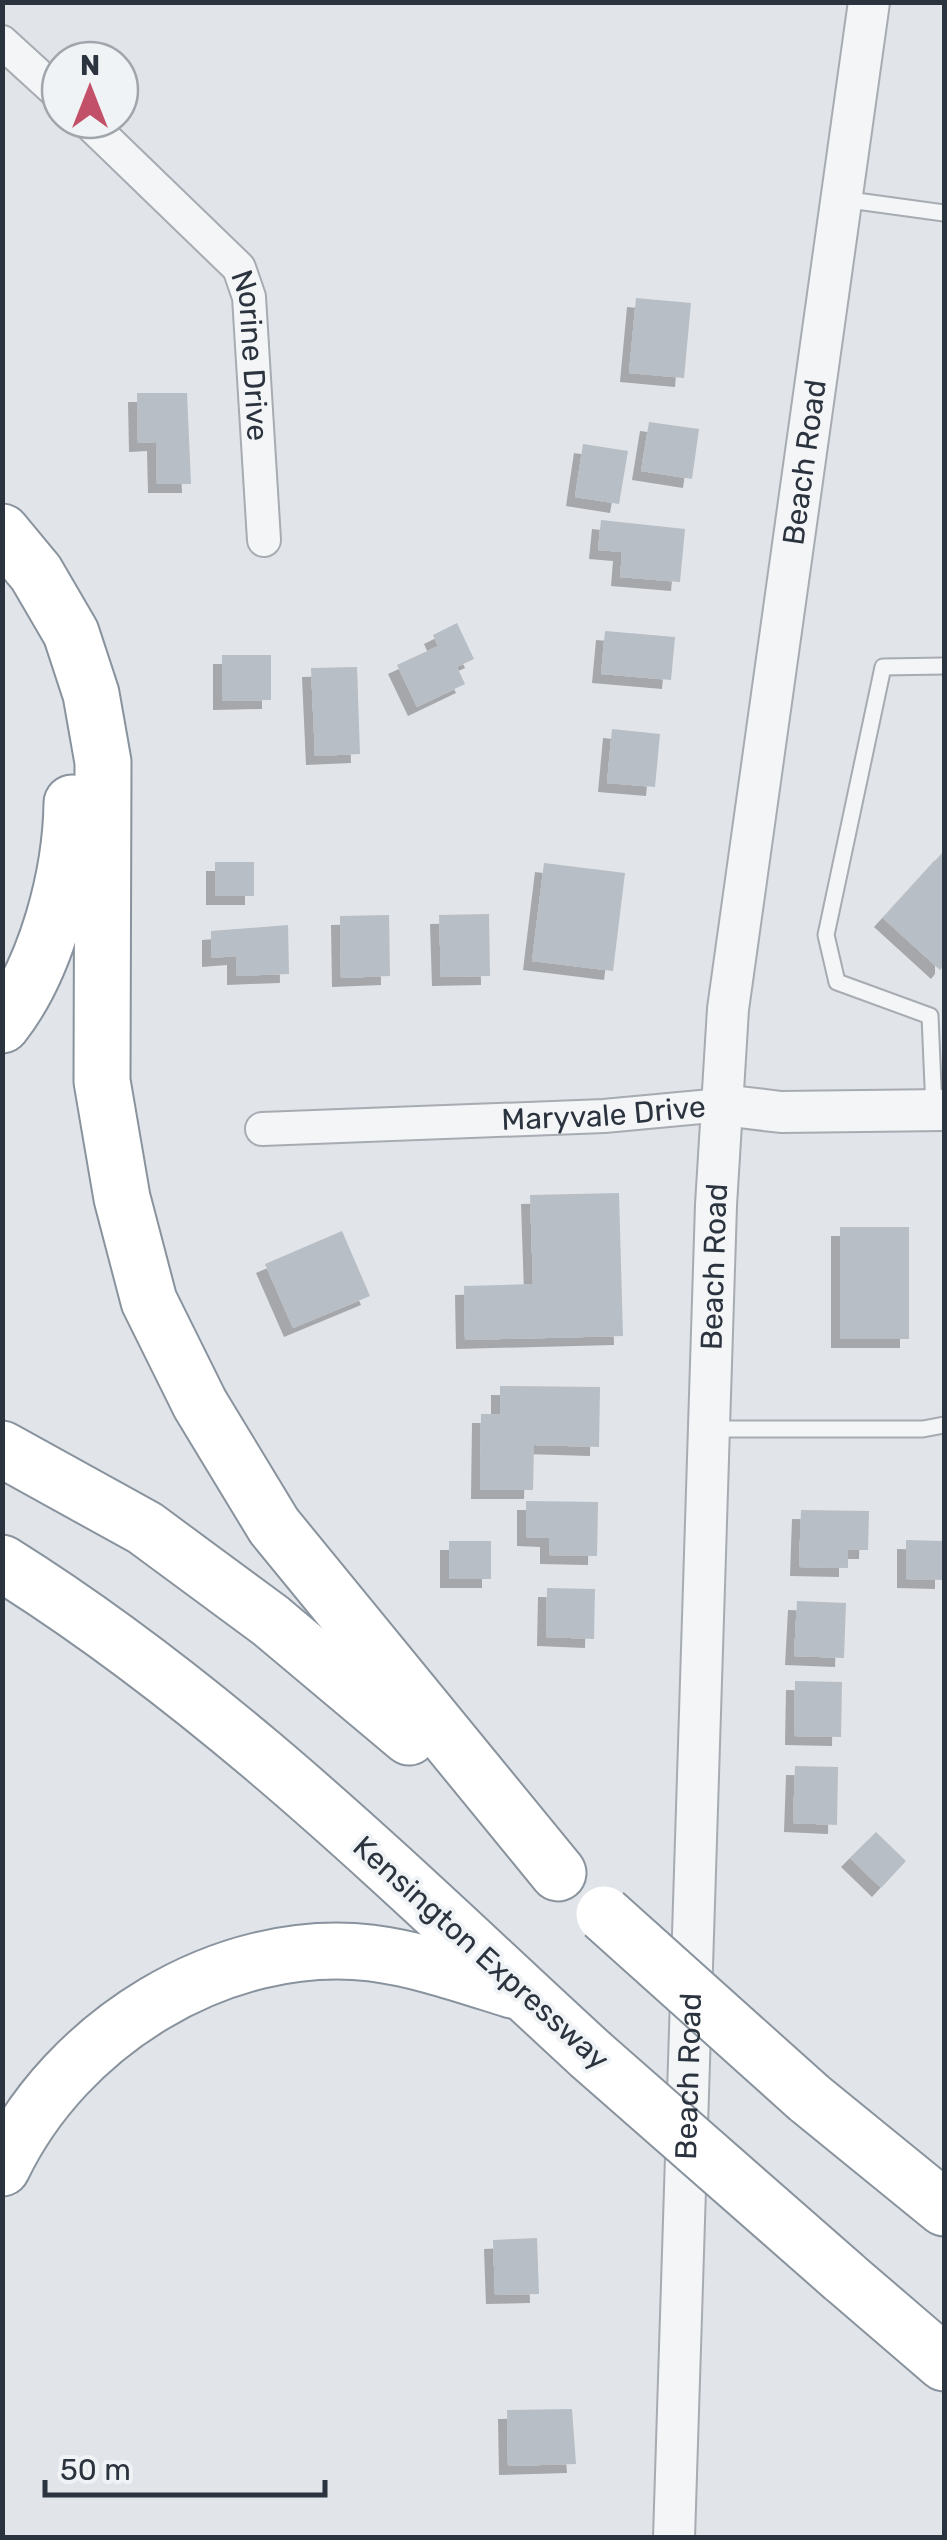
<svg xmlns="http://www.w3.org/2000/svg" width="947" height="2540" font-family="Rubik,sans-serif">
	<defs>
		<filter id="shadow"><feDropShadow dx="-9" dy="9" stdDeviation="0" flood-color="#0004"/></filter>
	</defs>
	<rect width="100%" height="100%" fill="#e1e4e8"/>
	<g fill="#b8bec5" filter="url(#shadow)">
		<polygon points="636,298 691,303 684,378 629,373"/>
		<polygon points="137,393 187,393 191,484 157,484 156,442 138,443"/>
		<polygon points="649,422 699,429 692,479 641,471"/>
		<polygon points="583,444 628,451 619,504 575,497"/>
		<polygon points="601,520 685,529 680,582 620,577 622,552 598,550"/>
		<polygon points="457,623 474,659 457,667 465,684 417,707 397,665 438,646 433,635"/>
		<polygon points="605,631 675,637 671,680 601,674"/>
		<polygon points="222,655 271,655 271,700 222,701"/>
		<polygon points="357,667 360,754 315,756 311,668"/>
		<polygon points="612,729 660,734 655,787 607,783"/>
		<polygon points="944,851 944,965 940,970 883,918"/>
		<rect x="215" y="862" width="39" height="34"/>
		<polygon points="544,863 625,873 613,971 532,961"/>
		<polygon points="489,914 490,976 441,977 439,915"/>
		<polygon points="389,915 390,976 341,978 340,916"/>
		<polygon points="288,925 289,974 236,976 236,956 211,958 211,931"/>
		<polygon points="619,1193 623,1336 465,1340 464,1286 533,1284 530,1195"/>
		<rect x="840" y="1227" width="69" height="112"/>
		<polygon points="342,1231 370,1296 293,1328 265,1264"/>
		<polygon points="500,1386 600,1387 599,1447 534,1445 533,1490 480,1490 481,1414 500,1414"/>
		<polygon points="526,1501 598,1502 597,1556 549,1555 549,1538 526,1537"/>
		<polygon points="801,1510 869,1511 868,1550 848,1550 848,1568 799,1567"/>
		<polygon points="906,1540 944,1541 944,1580 906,1579"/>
		<rect x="449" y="1541" width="42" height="38"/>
		<polygon points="547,1588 595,1589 594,1639 546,1637"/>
		<polygon points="797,1601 846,1603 844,1658 794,1656"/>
		<polygon points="795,1681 842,1682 841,1737 794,1736"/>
		<polygon points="795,1766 838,1767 837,1825 793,1823"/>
		<polygon points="876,1832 906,1861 881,1888 850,1858"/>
		<polygon points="537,2238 539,2294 495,2295 493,2240"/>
		<polygon points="572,2409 576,2464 508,2466 507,2410"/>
	</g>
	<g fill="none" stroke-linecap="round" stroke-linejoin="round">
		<g stroke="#a7abb2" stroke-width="19">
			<g id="service">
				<polyline points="842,199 944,213"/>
				<polyline points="934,1109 930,1016 837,982 826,935 883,667 944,666"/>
				<polyline points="713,1429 923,1429 944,1425"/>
			</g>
		</g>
		<g stroke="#a7abb2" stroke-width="36">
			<g id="minor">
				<polyline points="2,42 60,95"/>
				<path id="s1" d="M86,120l153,148 10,29 15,243"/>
				<path id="s2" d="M262,1129l342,-13 118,-11"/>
			</g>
		</g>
		<g stroke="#a7abb2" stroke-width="44">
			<g id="tertiary">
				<polyline points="722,1105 781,1112 944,1110"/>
				<path id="s3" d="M674,2538l42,-1333 12,-196 141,-1007"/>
			</g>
		</g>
		<g stroke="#89939e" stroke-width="59">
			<g id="motorway">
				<polyline points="2,532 36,573 71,633 91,694 103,762 102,1081 122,1198 149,1301 200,1404 274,1526 558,1873"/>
				<path d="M2,1025c45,-57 69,-151 70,-222"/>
				<polyline points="2,1449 145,1528 271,1621 409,1737"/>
				<path d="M2,1563c219,137 399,317 588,491"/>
				<polyline points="809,2098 944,2208"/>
				<path d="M2,2168c64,-134 219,-232 369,-215 48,6 96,23 141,37"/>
				<polyline points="844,2277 944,2363"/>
			</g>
		</g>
		<use href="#service" stroke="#f3f5f7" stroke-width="15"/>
		<use href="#minor" stroke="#f3f5f7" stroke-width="32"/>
		<use href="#tertiary" stroke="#f3f5f7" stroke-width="40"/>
		<use href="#motorway" stroke="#fff" stroke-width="55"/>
		<g stroke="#89939e" stroke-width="59" stroke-linecap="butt">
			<g id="motorway-bridge">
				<polyline points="604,1914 809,2098"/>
				<polyline points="590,2054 844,2277"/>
			</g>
		</g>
		<use href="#motorway-bridge" stroke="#fff" stroke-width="55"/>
	</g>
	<g text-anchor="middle" stroke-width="8" stroke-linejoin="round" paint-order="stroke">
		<g font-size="30" fill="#2b333e" stroke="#f0f3f6">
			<text dy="10" stroke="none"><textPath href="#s1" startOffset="302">Norine Drive</textPath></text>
			<text dy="10" stroke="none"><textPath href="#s3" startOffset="2082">Beach Road</textPath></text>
			<text dy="10" stroke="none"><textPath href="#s2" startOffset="342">Maryvale Drive</textPath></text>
			<text dy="10" stroke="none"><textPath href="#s3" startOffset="1272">Beach Road</textPath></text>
			<text transform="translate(481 1953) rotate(42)" y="10">Kensington Expressway</text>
			<text dy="10" stroke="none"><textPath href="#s3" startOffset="462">Beach Road</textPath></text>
		</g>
	</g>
	<rect width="947" height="2540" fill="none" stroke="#2b333e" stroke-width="10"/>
	<g transform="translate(90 90)"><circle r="48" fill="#f0f3f6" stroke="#a1a6ac" stroke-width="2.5"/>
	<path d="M0-8L18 38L0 25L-18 38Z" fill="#c35069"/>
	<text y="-15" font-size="28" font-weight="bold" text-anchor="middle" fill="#2b333e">N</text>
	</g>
	<path d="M45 2480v15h280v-15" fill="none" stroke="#2b333e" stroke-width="5"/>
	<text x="60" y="2480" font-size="30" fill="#2b333e" stroke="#f0f3f6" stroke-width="8" paint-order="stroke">50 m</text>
</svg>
